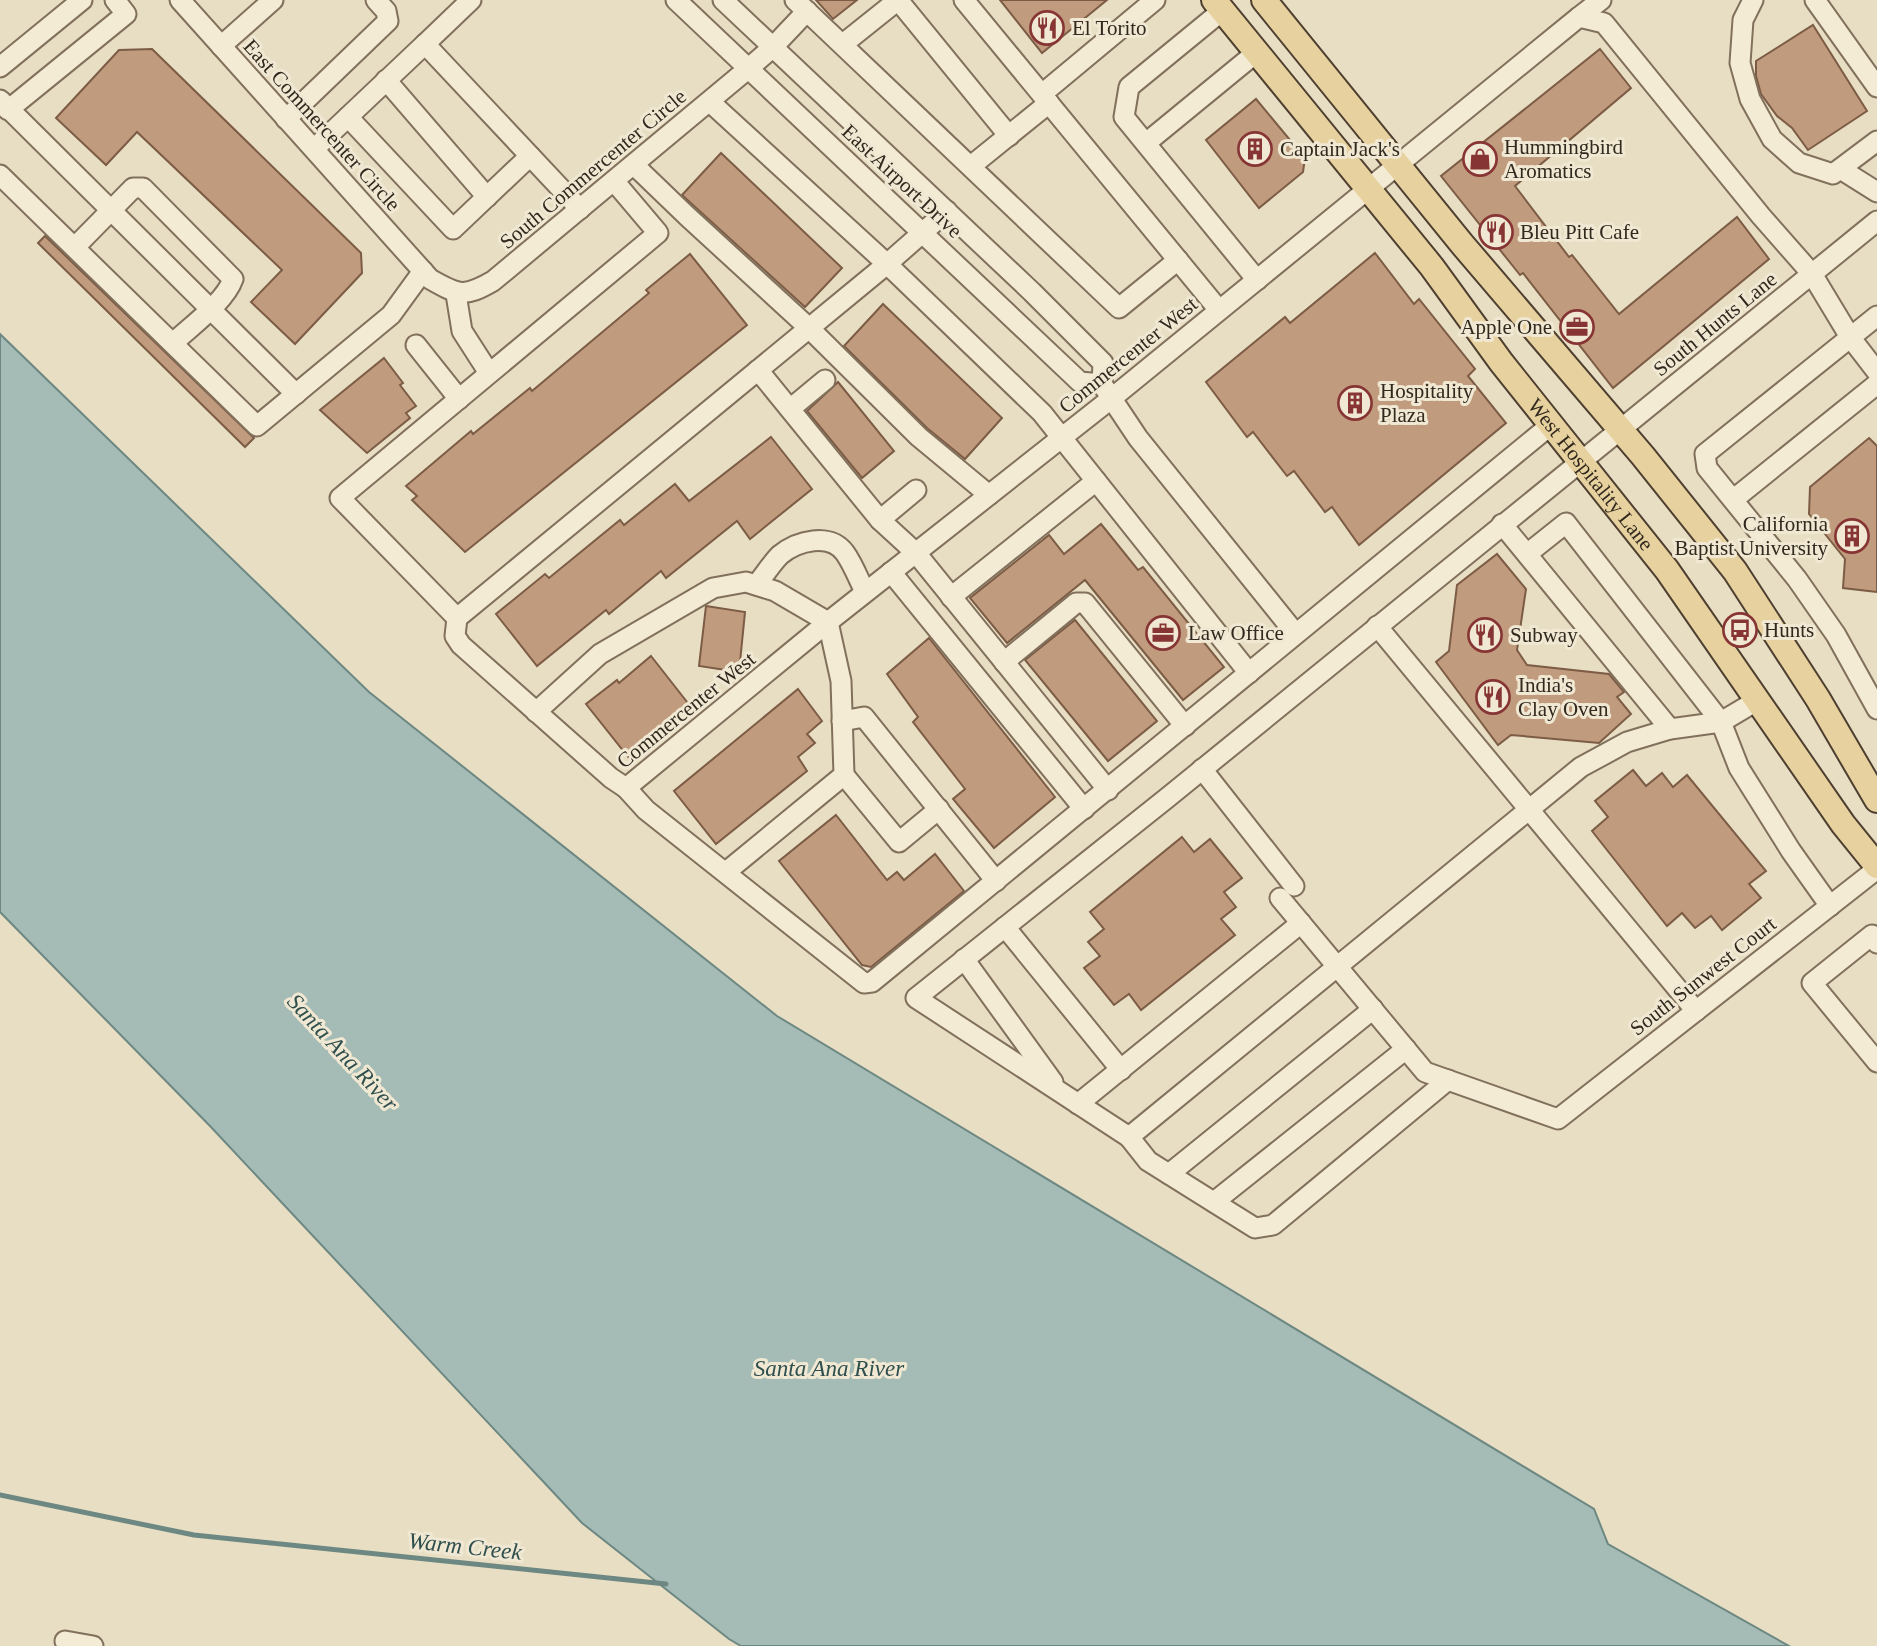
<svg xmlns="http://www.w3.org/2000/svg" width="1877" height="1646" font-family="Georgia,serif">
	<rect width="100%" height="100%" fill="#e8dec3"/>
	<polygon fill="#a5bbb5" stroke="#6d8882" stroke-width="2" points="0,334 369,692 777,1016 1594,1509 1608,1544 1789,1646 741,1646 729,1639 582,1523 210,1126 0,912"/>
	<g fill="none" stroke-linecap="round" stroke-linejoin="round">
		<polyline stroke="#6d8882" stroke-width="5" points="0,1495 194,1535 666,1584"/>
	</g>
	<g fill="#c19b7e" stroke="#7c5c45" stroke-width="2">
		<polygon points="816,0 857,0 833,19"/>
		<polygon points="1000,0 1107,0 1042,53"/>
		<polygon points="1813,25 1867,111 1808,150 1792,128 1777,116 1761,94 1756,76 1756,61"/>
		<polygon points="152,49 361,253 362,273 295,344 251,302 282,270 137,132 106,165 56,118 119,50"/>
		<polygon points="1600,49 1631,88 1515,186 1569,257 1572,255 1619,314 1737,217 1769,259 1613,388 1523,273 1520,275 1441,176"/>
		<polygon points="1256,99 1305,158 1303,172 1259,208 1206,140"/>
		<polygon points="721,153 842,268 805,307 682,195"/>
		<polygon points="45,236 254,438 245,447 38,243"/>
		<polygon points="1375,253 1414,304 1419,299 1475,369 1468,376 1506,423 1359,545 1332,507 1325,512 1294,471 1287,476 1253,432 1247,437 1206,382 1285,317 1290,323"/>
		<polygon points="690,254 747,325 465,552 412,500 417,496 406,486 471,431 473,434 530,388 532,391 649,293 646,290"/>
		<polygon points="883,304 1002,418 965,459 927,428 844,346"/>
		<polygon points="384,358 403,383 400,385 416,406 406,413 410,418 367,453 320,410"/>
		<polygon points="838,382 894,451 862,478 807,411"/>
		<polygon points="771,437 812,489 750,539 737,521 666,578 661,571 609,614 606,610 537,666 496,614 545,574 549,578 620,520 624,525 675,484 689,501"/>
		<polygon points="1869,438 1877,446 1877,592 1843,588 1845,559 1809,514 1810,487"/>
		<polygon points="1101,524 1138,570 1143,567 1224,667 1183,700 1085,580 1007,643 970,598 1049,535 1064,554"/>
		<polygon points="1497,554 1526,589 1517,650 1527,665 1609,674 1624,692 1617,697 1631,714 1599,743 1511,735 1498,745 1436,662 1449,651 1457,585"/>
		<polygon points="706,606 745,612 739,672 699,666"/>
		<polygon points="1075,620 1157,721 1108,761 1025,660"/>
		<polygon points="929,638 1055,797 994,848 953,799 965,789 913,722 918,717 887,674"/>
		<polygon points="651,656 691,707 629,758 586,704 617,680 619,683"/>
		<polygon points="798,689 822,721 807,734 815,743 798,757 807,771 716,844 674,791"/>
		<polygon points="1633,770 1646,786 1662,773 1673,787 1687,775 1766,871 1749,884 1761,898 1722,930 1711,916 1695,928 1682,913 1667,926 1592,831 1608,817 1595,801"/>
		<polygon points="836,815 887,880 897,872 904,880 935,854 964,891 871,967 862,965 779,861"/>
		<polygon points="1182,837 1194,852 1210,839 1242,878 1224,892 1236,907 1221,919 1235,935 1141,1010 1129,994 1114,1005 1084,968 1100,956 1088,942 1104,929 1090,912"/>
	</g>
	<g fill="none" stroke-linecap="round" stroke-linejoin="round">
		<g stroke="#80705c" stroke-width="23">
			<g id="minor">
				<path d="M180,0l250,279c28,16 34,19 63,2l256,-213 24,-21 34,-36"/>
				<polyline points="471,0 425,44 580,209"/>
				<polyline points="676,0 1080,382 1102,384"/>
				<polyline points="723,0 1032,292 1103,363 1102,384 1138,438 1295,633"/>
				<polyline points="795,0 1119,308 1178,260"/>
				<polyline points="898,0 1009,136"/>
				<polyline points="964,0 1219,310"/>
				<polyline points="1753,0 1743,20 1740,63 1750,99 1772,139 1799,163 1833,174 1877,141"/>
				<polyline points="1815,0 1877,87"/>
				<polyline points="1223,10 1129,87 1124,117 1257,280"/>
				<polyline points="1579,17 1601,0"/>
				<polyline points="843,44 898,0"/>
				<polyline points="221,46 273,0"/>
				<polyline points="0,67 82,0"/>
				<polyline points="386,80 487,197"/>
				<polyline points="1042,94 1155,0"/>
				<polyline points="0,100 296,394"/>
				<polyline points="710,102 887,264 1042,413 1249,673"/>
				<polyline points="8,110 126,14 115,0"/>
				<polyline points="348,117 453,229 530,156"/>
				<polyline points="286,119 388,21 386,11 376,0"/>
				<polyline points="1146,143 1257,52"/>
				<polyline points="314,149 425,44"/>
				<polyline points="634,165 687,216 809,328 919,437 989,495"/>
				<polyline points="971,166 1049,103"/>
				<polyline points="1842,170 1877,192"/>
				<polyline points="0,175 257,426 391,315 423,271"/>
				<polyline points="947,211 887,264 457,618 455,636 461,645 611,778 626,788 828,622 1112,398 1579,17 1604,23 1761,216 1812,274 1850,337 1877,372"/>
				<path d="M75,247l58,-59h10l90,91c-8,23 -42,47 -60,64"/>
				<polyline points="456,294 462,331 489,373"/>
				<polyline points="1877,316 1705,454 1707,468 1797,579 1836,635 1877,709"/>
				<polyline points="416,345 459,399"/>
				<polyline points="758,370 880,520 916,553 1108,790"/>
				<polyline points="790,409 825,380"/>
				<polyline points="1734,499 1877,384"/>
				<polyline points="880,520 916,490"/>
				<polyline points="1502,524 1670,729"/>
				<polyline points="1527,554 1566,523 1721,722 1739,768 1791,851 1830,906"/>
				<polyline points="891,572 1084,809"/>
				<path d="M756,585c8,-9 15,-21 24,-30 17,-14 50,-23 65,-2 8,11 14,27 20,39"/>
				<polyline points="951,597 1096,481"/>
				<polyline points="457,618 340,498 658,233 614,181"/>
				<polyline points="1377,626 1696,1011"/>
				<polyline points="1004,662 1076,603 1085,603 1185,726"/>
				<polyline points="1758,700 1721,722 1670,729 1627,742 1581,767 1129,1137 916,998 1167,798 1877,221"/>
				<polyline points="536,712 600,654 713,588 746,582 775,591 828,622 841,681 844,775 726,872"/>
				<polyline points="842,721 864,717 996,881"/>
				<polyline points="1202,769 1294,886"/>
				<polyline points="844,775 899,842 939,809"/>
				<polyline points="626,788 646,810 864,983 872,982 1552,424"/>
				<polyline points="1280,898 1425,1072 1558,1119 1877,869"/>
				<polyline points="1005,927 1121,1070"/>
				<polyline points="1877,943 1872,935 1812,983 1877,1062"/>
				<polyline points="964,959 1053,1082"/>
				<polyline points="1078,1104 1301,923"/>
				<polyline points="1129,1137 1148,1161 1255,1228 1273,1225 1448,1080"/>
				<polyline points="1169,1174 1373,1009"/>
				<polyline points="1214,1202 1406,1049"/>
				<polyline points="65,1641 93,1646"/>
			</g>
		</g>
		<g stroke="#4e3f30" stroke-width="28">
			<g id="major">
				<path id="s1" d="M1214,0l218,267 69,95 166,208 176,254 34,42"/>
				<polyline points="1264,0 1462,244 1643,456 1735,571 1818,699 1877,800"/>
			</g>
		</g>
		<use href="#minor" stroke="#f4ebd5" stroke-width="19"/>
		<use href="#major" stroke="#e7d29f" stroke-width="24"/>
	</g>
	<defs>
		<g id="restaurant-ring" transform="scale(1.75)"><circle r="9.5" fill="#f0e8d2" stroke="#873534" stroke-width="1.5"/><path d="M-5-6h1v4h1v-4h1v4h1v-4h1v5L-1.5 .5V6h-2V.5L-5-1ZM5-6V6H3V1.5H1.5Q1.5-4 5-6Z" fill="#873534"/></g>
		<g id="building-ring" transform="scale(1.75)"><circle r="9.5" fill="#f0e8d2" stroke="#873534" stroke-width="1.5"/><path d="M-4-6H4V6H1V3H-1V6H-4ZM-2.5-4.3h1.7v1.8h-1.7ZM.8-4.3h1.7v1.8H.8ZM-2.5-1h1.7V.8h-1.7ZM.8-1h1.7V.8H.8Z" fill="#873534"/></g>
		<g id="shop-ring" transform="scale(1.75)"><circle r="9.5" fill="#f0e8d2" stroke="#873534" stroke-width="1.5"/><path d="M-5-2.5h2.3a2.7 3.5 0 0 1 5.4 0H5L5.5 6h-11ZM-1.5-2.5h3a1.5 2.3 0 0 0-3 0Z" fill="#873534"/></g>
		<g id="office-ring" transform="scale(1.75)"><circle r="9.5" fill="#f0e8d2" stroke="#873534" stroke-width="1.5"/><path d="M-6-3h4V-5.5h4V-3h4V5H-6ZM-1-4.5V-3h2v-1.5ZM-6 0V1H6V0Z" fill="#873534"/></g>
		<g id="bus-ring" transform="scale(1.75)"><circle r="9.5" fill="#f0e8d2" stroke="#873534" stroke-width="1.5"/><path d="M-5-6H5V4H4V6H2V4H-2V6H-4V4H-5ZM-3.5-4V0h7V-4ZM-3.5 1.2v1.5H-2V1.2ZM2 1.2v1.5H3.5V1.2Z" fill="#873534"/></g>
	</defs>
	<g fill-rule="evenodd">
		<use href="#restaurant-ring" x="1047" y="28"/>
		<use href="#building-ring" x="1255" y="149"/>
		<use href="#shop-ring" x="1480" y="159"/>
		<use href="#restaurant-ring" x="1496" y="232"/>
		<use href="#office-ring" x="1577" y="327"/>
		<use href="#building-ring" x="1355" y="403"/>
		<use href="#building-ring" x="1852" y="536"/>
		<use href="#bus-ring" x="1740" y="630"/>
		<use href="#office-ring" x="1163" y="633"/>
		<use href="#restaurant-ring" x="1485" y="635"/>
		<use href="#restaurant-ring" x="1493" y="697"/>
	</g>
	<g text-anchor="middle" stroke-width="6" stroke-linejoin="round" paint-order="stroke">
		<g font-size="21" fill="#31281e" stroke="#f0e8d2" text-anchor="start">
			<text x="1072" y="35">El Torito</text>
			<text x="1504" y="154">Hummingbird<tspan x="1504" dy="24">Aromatics</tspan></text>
			<text x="1280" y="156">Captain Jack's</text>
			<text x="1520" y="239">Bleu Pitt Cafe</text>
			<text x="1552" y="334" text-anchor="end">Apple One</text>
			<text x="1380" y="398">Hospitality<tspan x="1380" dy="24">Plaza</tspan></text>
			<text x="1828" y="531" text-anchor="end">California<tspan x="1828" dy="24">Baptist University</tspan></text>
			<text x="1764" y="637">Hunts</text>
			<text x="1188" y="640">Law Office</text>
			<text x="1510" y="642">Subway</text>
			<text x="1518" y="692">India's<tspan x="1518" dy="24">Clay Oven</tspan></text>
		</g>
		<g font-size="21" fill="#31281e" stroke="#f0e8d2">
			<text transform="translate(322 125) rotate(48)" y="7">East Commercenter Circle</text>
			<text transform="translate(593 169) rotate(-40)" y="7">South Commercenter Circle</text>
			<text transform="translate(902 181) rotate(43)" y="7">East Airport Drive</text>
			<text transform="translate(1715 324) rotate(-39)" y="7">South Hunts Lane</text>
			<text transform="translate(1128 355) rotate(-39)" y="7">Commercenter West</text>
			<text dy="7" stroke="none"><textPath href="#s1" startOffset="606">West Hospitality Lane</textPath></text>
			<text transform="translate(686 710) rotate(-39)" y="7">Commercenter West</text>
			<text transform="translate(1703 976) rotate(-38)" y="7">South Sunwest Court</text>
		</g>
		<g font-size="23" font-style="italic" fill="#2f4f4e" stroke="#f0e8d2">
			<text transform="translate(343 1052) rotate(47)" y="8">Santa Ana River</text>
			<text x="829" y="1376">Santa Ana River</text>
			<text transform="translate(465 1546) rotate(6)" y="8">Warm Creek</text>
		</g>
	</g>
</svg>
